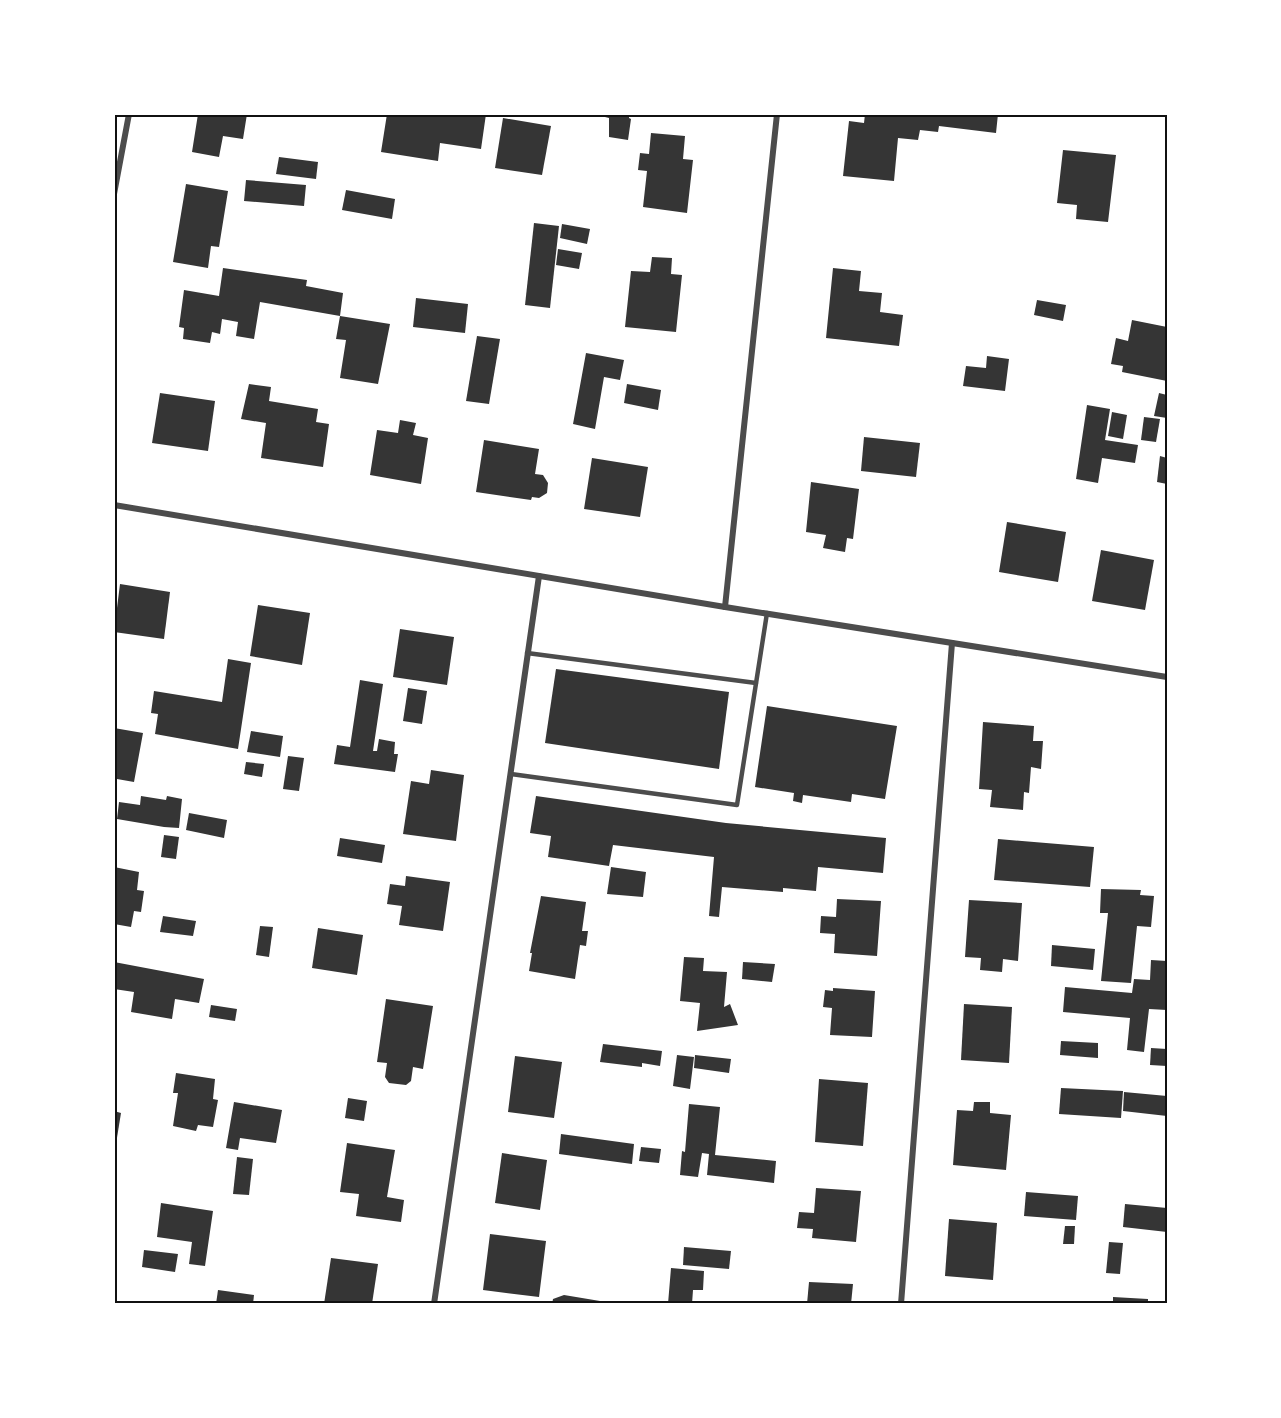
<svg xmlns="http://www.w3.org/2000/svg" width="1281" height="1418" font-family="'Work Sans',sans-serif">
	<rect width="100%" height="100%" fill="#fff"/>
	<g fill="#353535">
		<polygon points="198,114 247,114 243,139 223,136 219,157 192,152"/>
		<polygon points="387,114 486,114 481,149 440,143 438,161 381,152"/>
		<polygon points="593,114 629,114 629,118 631,119 628,140 609,137 609,118"/>
		<polygon points="865,114 877,115 998,114 996,133 939,126 938,132 920,130 918,140 898,138 894,181 843,176 849,121 864,123"/>
		<polygon points="503,118 551,126 542,175 495,168"/>
		<polygon points="651,133 685,136 683,159 693,160 687,213 643,207 647,171 638,170 640,153 649,154"/>
		<polygon points="1063,150 1116,155 1108,222 1076,219 1077,205 1057,203"/>
		<polygon points="279,157 318,162 316,179 276,174"/>
		<polygon points="246,180 306,185 304,206 244,201"/>
		<polygon points="186,184 228,191 219,247 211,246 208,268 173,262"/>
		<polygon points="346,190 395,199 392,219 342,210"/>
		<polygon points="534,223 559,226 550,308 525,305"/>
		<polygon points="562,224 590,229 587,244 560,238"/>
		<polygon points="558,249 582,253 579,269 556,265"/>
		<polygon points="652,257 672,258 671,274 682,275 676,332 625,327 631,271 650,272"/>
		<polygon points="223,268 307,280 306,286 343,293 340,316 260,302 254,339 236,336 238,322 222,319 220,334 212,332 210,343 183,339 184,328 179,327 184,290 219,296"/>
		<polygon points="833,268 861,271 859,291 882,293 880,312 903,315 899,346 826,338"/>
		<polygon points="416,298 468,304 465,333 413,327"/>
		<polygon points="1037,300 1066,305 1063,321 1034,315"/>
		<polygon points="340,316 390,324 378,384 340,378 346,340 336,339"/>
		<polygon points="1132,320 1167,327 1167,381 1122,372 1123,366 1111,364 1116,338 1128,341"/>
		<polygon points="477,336 500,339 489,404 466,401"/>
		<polygon points="586,353 624,360 620,380 604,377 595,429 573,424"/>
		<polygon points="987,356 1009,359 1005,391 963,386 966,366 986,368"/>
		<polygon points="249,384 271,387 269,401 318,409 316,422 329,424 323,467 261,458 266,423 241,419"/>
		<polygon points="627,384 661,390 658,410 624,403"/>
		<polygon points="160,393 215,401 208,451 152,443"/>
		<polygon points="1159,393 1167,395 1167,418 1154,416"/>
		<polygon points="1087,405 1110,409 1105,440 1138,445 1135,463 1102,458 1098,483 1076,479"/>
		<polygon points="1112,412 1127,415 1123,439 1108,436"/>
		<polygon points="1144,417 1160,419 1156,442 1141,440"/>
		<polygon points="400,420 416,423 413,435 428,438 421,484 370,475 377,430 398,433"/>
		<polygon points="864,437 920,443 916,477 861,471"/>
		<polygon points="484,440 539,449 535,474 543,475 548,483 547,493 539,498 532,497 531,500 476,492"/>
		<polygon points="1160,456 1167,458 1167,484 1157,482"/>
		<polygon points="592,458 648,467 640,517 584,509"/>
		<polygon points="811,482 859,489 853,539 847,538 845,552 823,548 826,535 806,532"/>
		<polygon points="1007,522 1066,532 1058,582 999,572"/>
		<polygon points="1101,550 1154,560 1145,610 1092,601"/>
		<polygon points="120,584 170,592 164,639 114,632"/>
		<polygon points="258,605 310,613 302,665 250,656"/>
		<polygon points="400,629 454,637 447,685 393,677"/>
		<polygon points="228,659 251,663 238,749 155,734 158,714 151,713 154,691 222,702"/>
		<polygon points="556,669 729,692 719,769 545,743"/>
		<polygon points="360,680 383,684 373,751 377,751 379,739 395,742 394,754 398,754 395,772 334,764 337,745 350,747"/>
		<polygon points="408,688 427,691 422,724 403,721"/>
		<polygon points="767,706 897,726 885,799 852,794 851,802 803,795 802,803 793,801 794,793 755,787"/>
		<polygon points="983,722 1034,726 1033,741 1043,741 1041,769 1031,767 1029,793 1024,792 1023,810 990,807 992,790 979,789"/>
		<polygon points="114,728 143,733 134,782 117,779 115,792"/>
		<polygon points="251,731 283,736 280,757 247,752"/>
		<polygon points="288,756 304,758 299,791 283,789"/>
		<polygon points="246,762 264,764 262,777 244,774"/>
		<polygon points="431,770 464,775 456,841 403,834 411,781 429,784"/>
		<polygon points="141,796 166,800 167,796 182,799 179,828 164,827 117,819 119,802 140,805"/>
		<polygon points="536,796 726,823 886,838 883,873 818,867 816,891 783,888 783,892 722,887 719,917 709,916 714,857 613,845 609,866 548,857 551,836 530,833"/>
		<polygon points="189,813 227,820 224,838 186,830"/>
		<polygon points="164,835 179,837 176,859 161,857"/>
		<polygon points="340,838 385,845 382,863 337,856"/>
		<polygon points="998,839 1094,847 1090,887 994,880"/>
		<polygon points="114,867 139,872 137,890 144,891 141,912 134,911 131,927 114,924"/>
		<polygon points="611,867 646,872 643,897 607,894"/>
		<polygon points="406,876 450,882 443,931 399,925 402,906 387,904 390,884 405,886"/>
		<polygon points="1101,889 1141,890 1140,895 1154,896 1151,927 1137,926 1131,983 1101,981 1108,913 1100,913"/>
		<polygon points="541,896 586,902 582,931 588,931 586,946 580,945 575,979 529,971 532,953 530,953"/>
		<polygon points="837,899 881,901 877,956 834,953 835,934 820,933 821,916 836,917"/>
		<polygon points="969,900 1022,903 1018,961 1003,959 1002,972 980,970 981,958 965,957"/>
		<polygon points="163,916 196,921 193,936 160,932"/>
		<polygon points="260,926 273,927 269,957 256,955"/>
		<polygon points="318,928 363,935 357,975 312,968"/>
		<polygon points="1052,945 1095,949 1093,970 1051,966"/>
		<polygon points="684,957 704,958 703,971 727,972 724,1007 730,1004 738,1025 697,1031 700,1003 680,1001"/>
		<polygon points="1151,960 1167,961 1167,1010 1149,1009 1144,1052 1127,1050 1130,1018 1063,1012 1065,987 1132,993 1134,979 1150,980"/>
		<polygon points="114,962 204,979 199,1003 175,999 172,1019 131,1012 134,992 114,989"/>
		<polygon points="743,962 775,964 772,982 742,979"/>
		<polygon points="833,988 875,991 872,1037 830,1035 832,1008 823,1007 825,990 833,991"/>
		<polygon points="386,999 433,1006 423,1069 413,1067 411,1081 406,1085 389,1083 385,1077 387,1063 377,1062"/>
		<polygon points="964,1004 1012,1007 1009,1063 961,1060"/>
		<polygon points="211,1005 237,1009 235,1021 209,1017"/>
		<polygon points="1061,1041 1098,1043 1098,1058 1060,1055"/>
		<polygon points="603,1044 662,1051 660,1066 642,1063 642,1067 600,1062"/>
		<polygon points="1151,1048 1167,1049 1167,1066 1150,1065"/>
		<polygon points="677,1055 694,1057 690,1089 673,1086"/>
		<polygon points="695,1055 731,1059 729,1073 694,1068"/>
		<polygon points="515,1056 562,1062 554,1118 508,1112"/>
		<polygon points="176,1073 215,1079 213,1099 218,1100 213,1127 198,1125 196,1131 173,1126 178,1093 173,1093"/>
		<polygon points="819,1079 868,1083 863,1146 815,1142"/>
		<polygon points="1061,1088 1123,1091 1121,1118 1059,1114"/>
		<polygon points="1124,1092 1167,1096 1167,1116 1123,1111"/>
		<polygon points="348,1098 367,1101 364,1121 345,1118"/>
		<polygon points="234,1102 282,1110 276,1143 240,1138 238,1150 226,1148"/>
		<polygon points="974,1102 990,1102 990,1113 1011,1115 1006,1170 953,1165 957,1110 973,1111"/>
		<polygon points="689,1104 720,1107 715,1155 776,1161 774,1183 707,1175 709,1154 702,1153 698,1177 680,1175 682,1151 685,1152"/>
		<polygon points="114,1111 121,1113 115,1150 114,1150"/>
		<polygon points="561,1134 634,1144 632,1164 559,1154"/>
		<polygon points="347,1143 395,1150 387,1197 404,1200 401,1222 356,1216 359,1194 340,1192"/>
		<polygon points="641,1147 661,1149 659,1163 639,1161"/>
		<polygon points="502,1153 547,1160 540,1210 495,1203"/>
		<polygon points="237,1157 253,1159 249,1195 233,1194"/>
		<polygon points="816,1188 861,1191 856,1242 812,1238 813,1229 797,1228 799,1212 814,1213"/>
		<polygon points="1026,1192 1078,1196 1076,1220 1024,1216"/>
		<polygon points="161,1203 213,1211 205,1266 189,1264 192,1242 157,1237"/>
		<polygon points="1125,1204 1167,1208 1167,1232 1123,1227"/>
		<polygon points="949,1219 997,1223 993,1280 945,1276"/>
		<polygon points="1065,1226 1075,1226 1074,1244 1063,1244"/>
		<polygon points="490,1234 546,1241 539,1297 483,1290"/>
		<polygon points="1109,1242 1123,1243 1120,1274 1106,1273"/>
		<polygon points="684,1247 731,1251 729,1269 683,1265"/>
		<polygon points="144,1250 178,1254 175,1272 142,1267"/>
		<polygon points="331,1258 378,1264 372,1304 324,1304"/>
		<polygon points="671,1268 704,1271 703,1290 693,1290 692,1304 668,1304"/>
		<polygon points="809,1282 853,1284 851,1304 807,1304"/>
		<polygon points="218,1290 254,1295 253,1304 216,1304"/>
		<polygon points="564,1295 612,1303 612,1304 552,1304 553,1299"/>
		<polygon points="1113,1297 1148,1299 1148,1304 1113,1304"/>
	</g>
	<g fill="none" stroke-linecap="round" stroke-linejoin="round">
		<g stroke="#4c4c4c" stroke-width="4.5">
			<polyline points="527,653 756,683"/>
			<polyline points="511,774 737,805 767,613"/>
		</g>
		<g stroke="#4c4c4c" stroke-width="6">
			<polyline points="114,194 129,114"/>
			<polyline points="114,505 725,607 1167,677"/>
			<polyline points="725,607 777,114"/>
			<polyline points="434,1304 539,576"/>
			<polyline points="901,1304 952,643"/>
		</g>
	</g>
	<rect width="1281" height="1418" fill="none" stroke="#ffffff" stroke-width="231"/>
	<rect x="116" y="116" width="1050" height="1186" fill="none" stroke="#111" stroke-width="2"/>
</svg>
